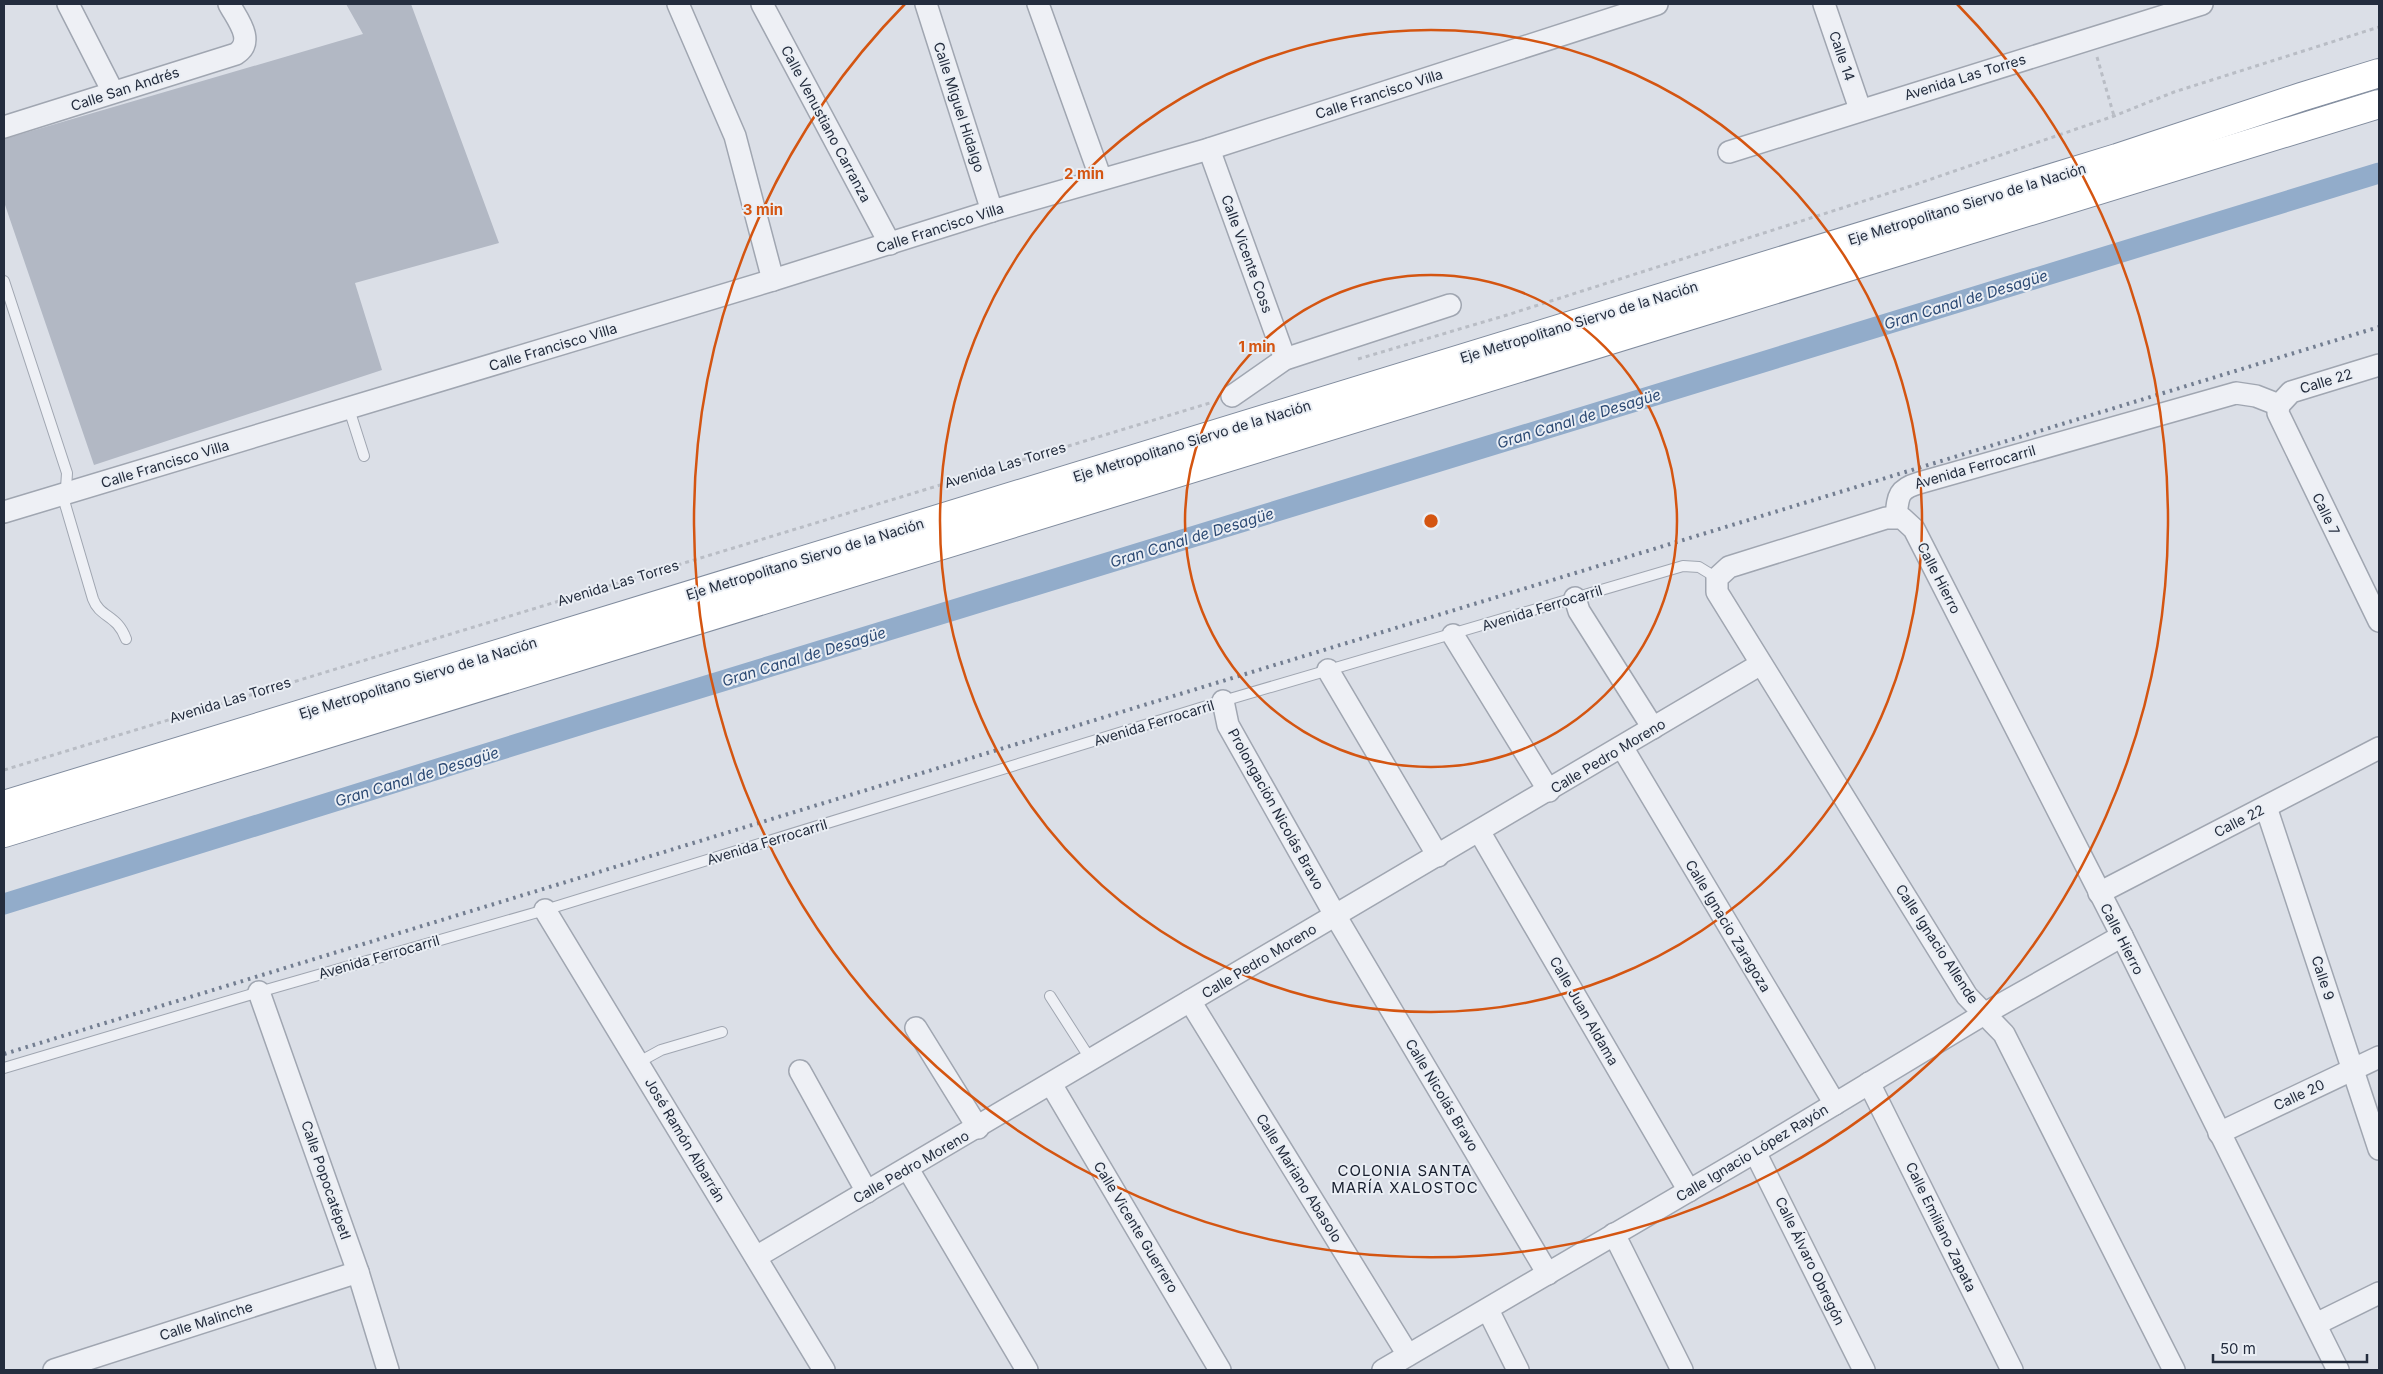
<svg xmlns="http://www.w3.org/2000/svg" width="2383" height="1374" font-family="Inter,sans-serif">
	<rect width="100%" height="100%" fill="#dbdfe7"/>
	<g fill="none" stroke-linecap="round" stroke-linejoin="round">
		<polyline stroke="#92acca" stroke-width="21" points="4,904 595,720 2379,173"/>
	</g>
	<polygon fill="#b2b8c4" points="346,4 411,4 499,243 355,283 382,370 94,465 4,202 4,139 363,34"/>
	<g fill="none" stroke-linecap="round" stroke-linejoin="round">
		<g stroke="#a0a6b1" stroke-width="12">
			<g id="service">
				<path d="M4,281l63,192 -2,31 28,95c7,19 24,15 33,40"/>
				<polyline points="349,409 364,456"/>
				<polyline points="1050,996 1091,1060"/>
				<polyline points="639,1062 661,1050 722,1032"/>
				<polyline points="4,1068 259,992 545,910 1223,701 1683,566 1699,567 1717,578"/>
			</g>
		</g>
		<g stroke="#a0a6b1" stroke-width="24">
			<g id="minor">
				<polyline points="68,4 113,92"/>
				<polyline points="678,4 735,136 773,280"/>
				<polyline points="762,4 890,244"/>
				<polyline points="926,4 992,211"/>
				<polyline points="1038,4 1101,179"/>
				<polyline points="1824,4 1860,109"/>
				<path d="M4,127l232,-73c20,-13 1,-35 -7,-50"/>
				<polyline points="1209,149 1285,359"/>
				<polyline points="1729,152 2202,4"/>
				<polyline points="2379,365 2291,392 2279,405 2278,413 2379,621"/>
				<polyline points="1232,396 1285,359 1450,305"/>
				<polyline points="4,512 773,280 992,211 1209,149 1657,4"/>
				<path d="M1896,517c2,-21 2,-28 23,-34l317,-90 20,3 23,9"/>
				<polyline points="1575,598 1579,611 1653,728"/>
				<polyline points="1453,635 1549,791"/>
				<polyline points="1328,670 1438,856"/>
				<polyline points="1223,701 1228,725 1335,915 1548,1274"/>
				<polyline points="1622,747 1835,1104"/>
				<polyline points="2266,807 2379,1149"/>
				<polyline points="1479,831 1689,1191"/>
				<polyline points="2099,893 2379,748"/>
				<polyline points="545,910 824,1370"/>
				<polyline points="259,992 358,1272 388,1370"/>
				<polyline points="1190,1001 1408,1355"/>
				<polyline points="916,1028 978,1128"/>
				<polyline points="800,1071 867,1192"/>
				<polyline points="1869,1083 2012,1370"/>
				<polyline points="1051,1084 1220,1370"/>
				<polyline points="2219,1133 2379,1057"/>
				<polyline points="1755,1152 1864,1370"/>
				<polyline points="908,1169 1027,1370"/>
				<polyline points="1614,1234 1682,1370"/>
				<polyline points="756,1257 1761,664"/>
				<polyline points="1488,1310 1518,1370"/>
				<polyline points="2316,1324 2379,1293"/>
				<polyline points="54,1370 358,1272"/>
				<polyline points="1383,1370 1755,1152 1984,1014 2122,936"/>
				<polyline points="2174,1370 2004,1034 1967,996 1717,592 1717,578 1729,567 1886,518 1902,518 1914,529 2122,936 2338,1370"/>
			</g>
		</g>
		<g stroke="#818c9e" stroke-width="30">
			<g id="motorway">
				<polyline points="4,805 2117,158 2301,97 2379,73"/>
				<polyline points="4,833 2379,104"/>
			</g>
		</g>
		<g stroke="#b9bdc5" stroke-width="3" stroke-dasharray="4 4" stroke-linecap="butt">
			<polyline points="2097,57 2114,116"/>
			<polyline points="1358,359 1507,315 1911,186 2114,116 2174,92 2379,27"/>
			<polyline points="4,770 1213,402"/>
		</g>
		<use href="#service" stroke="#eef0f5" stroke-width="10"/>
		<use href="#minor" stroke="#eef0f5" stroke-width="21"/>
		<use href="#motorway" stroke="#fff" stroke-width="28"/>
		<polyline stroke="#737e91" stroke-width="4" stroke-dasharray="2.5 5" stroke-linecap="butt" points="4,1054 2379,327"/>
	</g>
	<g fill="none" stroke="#d45511" stroke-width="2.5">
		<circle cx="1431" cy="521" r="246"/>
		<circle cx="1431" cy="521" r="491"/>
		<path d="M1957 4A737 737 0 1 1 905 4"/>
	</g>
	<g text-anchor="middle" stroke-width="4" stroke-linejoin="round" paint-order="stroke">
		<g font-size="14" fill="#242d3e" stroke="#eaeef4">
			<text transform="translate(1842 56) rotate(71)" y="5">Calle 14</text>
			<text transform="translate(1965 77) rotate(-17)" y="5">Avenida Las Torres</text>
			<text transform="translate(125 89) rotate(-18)" y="5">Calle San Andrés</text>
			<text transform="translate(1379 94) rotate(-18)" y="5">Calle Francisco Villa</text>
			<text transform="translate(959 107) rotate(72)" y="5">Calle Miguel Hidalgo</text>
			<text transform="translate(826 124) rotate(62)" y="5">Calle Venustiano Carranza</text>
			<text transform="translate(1967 204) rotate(-17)" y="5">Eje Metropolitano Siervo de la Nación</text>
			<text transform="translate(940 228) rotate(-18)" y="5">Calle Francisco Villa</text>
			<text transform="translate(1247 254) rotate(70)" y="5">Calle Vicente Coss</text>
			<text transform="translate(1579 322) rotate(-17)" y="5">Eje Metropolitano Siervo de la Nación</text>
			<text transform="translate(553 347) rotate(-17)" y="5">Calle Francisco Villa</text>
			<text transform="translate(2326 381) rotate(-17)" y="5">Calle 22</text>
			<text transform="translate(1192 441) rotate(-17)" y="5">Eje Metropolitano Siervo de la Nación</text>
			<text transform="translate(165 464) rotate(-17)" y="5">Calle Francisco Villa</text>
			<text transform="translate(1005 465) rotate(-17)" y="5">Avenida Las Torres</text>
			<text transform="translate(1975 467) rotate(-16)" y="5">Avenida Ferrocarril</text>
			<text transform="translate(2326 514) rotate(64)" y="5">Calle 7</text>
			<text transform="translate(805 559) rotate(-17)" y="5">Eje Metropolitano Siervo de la Nación</text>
			<text transform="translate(1939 578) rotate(63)" y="5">Calle Hierro</text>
			<text transform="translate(618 583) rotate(-17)" y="5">Avenida Las Torres</text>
			<text transform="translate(1542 608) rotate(-17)" y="5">Avenida Ferrocarril</text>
			<text transform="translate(418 678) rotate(-17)" y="5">Eje Metropolitano Siervo de la Nación</text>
			<text transform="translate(230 700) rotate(-17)" y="5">Avenida Las Torres</text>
			<text transform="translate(1154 723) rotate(-17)" y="5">Avenida Ferrocarril</text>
			<text transform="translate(1608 756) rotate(-31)" y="5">Calle Pedro Moreno</text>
			<text transform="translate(1276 809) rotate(61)" y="5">Prolongación Nicolás Bravo</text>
			<text transform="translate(2239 821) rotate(-27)" y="5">Calle 22</text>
			<text transform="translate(767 842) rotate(-17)" y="5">Avenida Ferrocarril</text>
			<text transform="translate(1728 926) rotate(59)" y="5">Calle Ignacio Zaragoza</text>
			<text transform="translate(2122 939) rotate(63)" y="5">Calle Hierro</text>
			<text transform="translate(1937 944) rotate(57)" y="5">Calle Ignacio Allende</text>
			<text transform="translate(379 957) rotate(-16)" y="5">Avenida Ferrocarril</text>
			<text transform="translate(1259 961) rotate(-31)" y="5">Calle Pedro Moreno</text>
			<text transform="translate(2323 978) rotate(72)" y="5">Calle 9</text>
			<text transform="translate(1584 1011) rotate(60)" y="5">Calle Juan Aldama</text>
			<text transform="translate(1442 1095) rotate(59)" y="5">Calle Nicolás Bravo</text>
			<text transform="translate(2299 1095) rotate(-25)" y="5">Calle 20</text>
			<text transform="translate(685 1140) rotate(59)" y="5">José Ramón Albarrán</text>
			<text transform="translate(1752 1153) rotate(-31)" y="5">Calle Ignacio López Rayón</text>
			<text transform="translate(911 1167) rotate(-30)" y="5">Calle Pedro Moreno</text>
			<text transform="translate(1299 1178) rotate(58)" y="5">Calle Mariano Abasolo</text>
			<text transform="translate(326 1180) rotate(71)" y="5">Calle Popocatépetl</text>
			<text transform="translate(1136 1227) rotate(59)" y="5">Calle Vicente Guerrero</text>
			<text transform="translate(1941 1227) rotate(64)" y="5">Calle Emiliano Zapata</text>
			<text transform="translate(1810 1261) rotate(64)" y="5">Calle Álvaro Obregón</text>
			<text transform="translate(206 1321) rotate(-18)" y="5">Calle Malinche</text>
		</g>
		<g font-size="15" font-style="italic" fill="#2c4a74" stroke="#eaeef4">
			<text transform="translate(1966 300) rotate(-17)" y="5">Gran Canal de Desagüe</text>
			<text transform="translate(1579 419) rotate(-17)" y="5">Gran Canal de Desagüe</text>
			<text transform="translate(1192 538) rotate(-17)" y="5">Gran Canal de Desagüe</text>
			<text transform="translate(804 657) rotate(-17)" y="5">Gran Canal de Desagüe</text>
			<text transform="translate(417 777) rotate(-17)" y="5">Gran Canal de Desagüe</text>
		</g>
		<g font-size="15" letter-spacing="1" fill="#171e2e" stroke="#eaeef4">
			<text x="1405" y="1176">COLONIA SANTA<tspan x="1405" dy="17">MARÍA XALOSTOC</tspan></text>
		</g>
	</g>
	<circle cx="1431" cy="521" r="8" fill="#d45511" stroke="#eaeef4" stroke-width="2.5"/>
	<g font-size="15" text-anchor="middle" font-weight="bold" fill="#d45511" stroke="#eaeef4" stroke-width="4" stroke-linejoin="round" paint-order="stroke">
		<text x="1084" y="179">2 min</text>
		<text x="763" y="215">3 min</text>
		<text x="1257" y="352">1 min</text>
	</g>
	<rect width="2383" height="1374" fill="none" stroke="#242d3e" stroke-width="10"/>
	<path d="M2213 1354v8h154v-8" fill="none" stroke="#242d3e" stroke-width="2.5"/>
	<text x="2220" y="1354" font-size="15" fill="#242d3e" stroke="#eaeef4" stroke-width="4" paint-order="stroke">50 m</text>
</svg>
